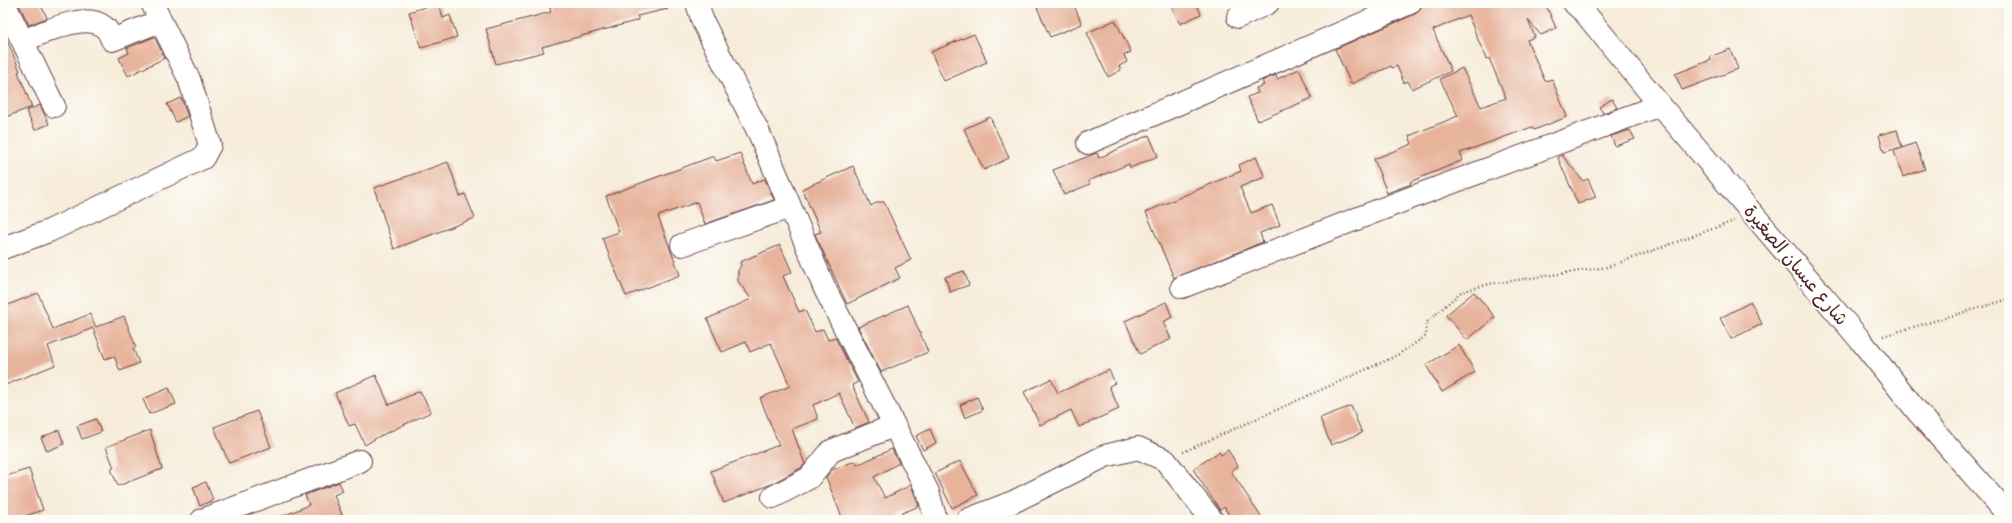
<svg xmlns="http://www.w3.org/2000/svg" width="2012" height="523" font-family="'Indie Flower','Playpen Sans Arabic',sans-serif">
	<rect width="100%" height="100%" fill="#fdfcf7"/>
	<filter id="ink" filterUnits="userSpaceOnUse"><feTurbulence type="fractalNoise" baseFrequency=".025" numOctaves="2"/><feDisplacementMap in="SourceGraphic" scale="8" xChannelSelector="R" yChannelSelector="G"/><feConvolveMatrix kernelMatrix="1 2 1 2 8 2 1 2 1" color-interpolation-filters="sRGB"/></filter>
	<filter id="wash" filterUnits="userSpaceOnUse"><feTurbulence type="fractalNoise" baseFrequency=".012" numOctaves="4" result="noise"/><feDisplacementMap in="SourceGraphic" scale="16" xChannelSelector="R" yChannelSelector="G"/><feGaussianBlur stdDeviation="0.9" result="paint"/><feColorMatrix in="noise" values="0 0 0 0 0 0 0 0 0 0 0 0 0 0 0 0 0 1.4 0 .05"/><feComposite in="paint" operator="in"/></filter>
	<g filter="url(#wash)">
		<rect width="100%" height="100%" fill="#f6ecd9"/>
		<g id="blocks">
			<g fill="#e7b39b">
				<polygon points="18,3 40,3 47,18 29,25"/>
				<polygon points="439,3 443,18 450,15 457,37 421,48 409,12"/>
				<polygon points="557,3 667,3 668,9 637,16 639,20 542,47 544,52 496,64 486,29 551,12 549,5"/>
				<polygon points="1035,3 1073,3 1082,24 1050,37"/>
				<polygon points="1170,3 1196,3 1201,14 1180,24"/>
				<polygon points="1422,3 1545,3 1556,28 1541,35 1528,20 1535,37 1527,40 1545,81 1552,79 1567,117 1534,130 1532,127 1460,153 1463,160 1410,182 1411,184 1387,193 1374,159 1412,144 1409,136 1458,116 1440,79 1462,68 1481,107 1506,98 1489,58 1486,59 1468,15 1433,30 1451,71 1412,89 1408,81 1404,83 1397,66 1392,68 1391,66 1351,84 1335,49 1415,14 1420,10"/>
				<polygon points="1115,20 1131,52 1124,55 1127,62 1119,66 1121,70 1108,77 1087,33"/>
				<polygon points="3,31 20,71 18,72 32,107 3,118"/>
				<polygon points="974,34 987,62 944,81 931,52"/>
				<polygon points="154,37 165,58 128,76 119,58 129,53 127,48"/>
				<polygon points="1730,49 1738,69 1682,90 1675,74 1711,60 1710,57"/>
				<polygon points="1299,69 1312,98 1258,121 1247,97 1258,93 1256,88 1264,85 1262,81 1276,75 1277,79"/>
				<polygon points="181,98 188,116 176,122 167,104"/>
				<polygon points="1612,99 1617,108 1603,113 1599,107"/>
				<polygon points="40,105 49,124 35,130 26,111"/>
				<polygon points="990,117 1009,158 984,170 964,129"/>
				<polygon points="1630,130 1635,139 1615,146 1611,136"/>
				<polygon points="1897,130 1902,147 1884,152 1879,135"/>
				<polygon points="1149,135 1158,156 1130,168 1129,164 1088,181 1090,184 1064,195 1053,170 1097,153 1099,158"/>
				<polygon points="1915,143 1925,169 1903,177 1894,151"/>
				<polygon points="740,153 752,184 765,179 774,200 705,224 697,202 658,216 680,275 626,296 602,238 619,232 606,196 714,156 716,161"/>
				<polygon points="1562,155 1583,181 1588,179 1596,197 1578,204 1558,158"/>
				<polygon points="1256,157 1265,177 1240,187 1251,213 1272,205 1280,225 1260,233 1263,242 1174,278 1146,212 1241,171 1239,165"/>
				<polygon points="448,162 460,196 465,194 475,218 394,249 374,188"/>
				<polygon points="853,166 871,206 878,202 884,202 911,260 895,268 900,278 847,304 815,234 821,232 802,189"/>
				<polygon points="780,245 792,272 783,276 799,312 805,310 815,332 823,329 828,340 835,337 858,382 852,385 869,422 855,428 839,393 813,405 818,419 792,429 805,464 801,468 769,485 724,503 711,471 779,445 760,398 790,386 771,343 750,352 746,342 722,352 707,319 751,299 738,281 738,270 741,266 740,262"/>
				<polygon points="964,271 969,285 950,292 945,277"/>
				<polygon points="1474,292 1495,317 1467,340 1446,315"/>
				<polygon points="38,293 53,329 90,314 96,327 124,316 136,347 133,348 139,363 120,371 114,356 105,359 93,328 48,346 55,365 3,386 3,307"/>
				<polygon points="1166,302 1172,317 1163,322 1171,339 1140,354 1125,321"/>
				<polygon points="1751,302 1762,324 1731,339 1720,318"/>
				<polygon points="908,305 928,352 881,372 858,327"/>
				<polygon points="1459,345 1475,372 1442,392 1426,365"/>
				<polygon points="1109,370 1115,383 1109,386 1119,409 1079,427 1071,410 1040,425 1024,392 1051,379 1058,393"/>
				<polygon points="376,375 389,405 420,391 431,412 378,437 365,445 355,424 349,426 335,393"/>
				<polygon points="169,388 176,404 149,414 143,399"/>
				<polygon points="977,397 983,410 965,418 960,405"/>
				<polygon points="1351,406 1362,433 1331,445 1320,418"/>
				<polygon points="257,411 271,447 229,463 214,427"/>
				<polygon points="96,419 101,432 82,439 77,426"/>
				<polygon points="930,429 936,443 923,450 916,436"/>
				<polygon points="59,430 64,444 47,451 41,438"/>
				<polygon points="150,430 162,469 118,486 111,469 114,468 106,447"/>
				<polygon points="892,449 899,463 874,477 885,498 911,485 919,506 900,514 902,520 843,520 826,477 832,470 855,461 857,465"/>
				<polygon points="1228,450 1238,466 1231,471 1263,520 1232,520 1224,507 1220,510 1216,504 1193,469 1219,452 1221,455"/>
				<polygon points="960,461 978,495 952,508 935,473"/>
				<polygon points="29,469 43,510 13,520 7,520 3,509 3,477"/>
				<polygon points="206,482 213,500 200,506 193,487"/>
				<polygon points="339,482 343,491 334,495 342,515 329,520 274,520 309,505 305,495"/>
			</g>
		</g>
	</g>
	<g filter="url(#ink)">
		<use href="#blocks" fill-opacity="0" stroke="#643e45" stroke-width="1"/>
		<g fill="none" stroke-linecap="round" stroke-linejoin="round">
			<g stroke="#643e45" stroke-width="24">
				<g id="minor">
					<polyline points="4,3 54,106"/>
					<polyline points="697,3 703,22 759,133 825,289 928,492 936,520"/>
					<polyline points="1574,3 1584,12 1660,105 1862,342 1917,411 2009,516"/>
					<polyline points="1238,17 1268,3"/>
					<path d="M23,41c20,-8 62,-30 81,-14 4,2 6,9 8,13l48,-19"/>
					<polyline points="1088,143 1410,3"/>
					<polyline points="682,245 790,207"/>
					<polyline points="3,248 49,231 203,158 210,145 189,79 152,3"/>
					<polyline points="1182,287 1405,200 1660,105"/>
					<polyline points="773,497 809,478 831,451 893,426"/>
					<polyline points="202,520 360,461"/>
					<polyline points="967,520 1013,502 1105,456 1138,448 1165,460 1212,520"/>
				</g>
			</g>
			<g stroke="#643e45" stroke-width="24">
				<polyline id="major" points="1577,3 1584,12"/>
			</g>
			<g stroke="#643e45" stroke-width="2.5" stroke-dasharray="1 3" stroke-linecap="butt">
				<polyline points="1883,336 2009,299"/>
				<polyline points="1183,452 1396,356 1426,336 1427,322 1461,292 1489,284 1608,267 1734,221"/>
			</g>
			<use href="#minor" stroke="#fff" stroke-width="22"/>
			<use href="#major" stroke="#fff" stroke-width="22"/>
		</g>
	</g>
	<g text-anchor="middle" stroke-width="3.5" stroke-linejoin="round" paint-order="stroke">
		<g font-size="18" fill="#4a1f2b" stroke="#fdfcf7">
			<text transform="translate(1796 265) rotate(50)" y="6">شارع عبسان الصغيرة</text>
		</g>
	</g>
	<rect width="2012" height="523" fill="none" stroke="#fdfcf7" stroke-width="16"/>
</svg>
